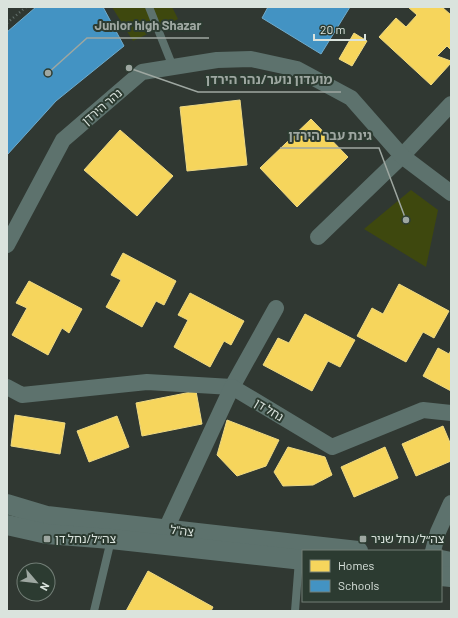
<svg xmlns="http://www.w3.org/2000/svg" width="458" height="618" font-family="Barlow,'Noto Sans Hebrew',sans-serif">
	<rect width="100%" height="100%" fill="#303832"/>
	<g fill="#3e480e">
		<polygon points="112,7 172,7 178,19 133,41"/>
		<polygon points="411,190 438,210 426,267 364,229"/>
	</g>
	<g fill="#f6d55c" stroke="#eed983">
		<polygon points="408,7 442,7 451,15 451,50 447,46 437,56 451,61 451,63 431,85 379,37 396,18 406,27 417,15"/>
		<polygon points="354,33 367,41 352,66 339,59"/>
		<polygon points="240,100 247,165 187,171 180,107"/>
		<polygon points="311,119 348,157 297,207 260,168"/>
		<polygon points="120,130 173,176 137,216 84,170"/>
		<polygon points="123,253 176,281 164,305 156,301 142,327 106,307 121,280 111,275"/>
		<polygon points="29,281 82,309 69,333 62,328 48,355 12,335 27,308 16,303"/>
		<polygon points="399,284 449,311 434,338 423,332 406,362 357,336 372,308 383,314"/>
		<polygon points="190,293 244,321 231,345 224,341 210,367 174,347 188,320 178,315"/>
		<polygon points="305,314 355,340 340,367 328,361 312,391 263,365 278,338 289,343"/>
		<polygon points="438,348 449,354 451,350 451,391 423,376"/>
		<polygon points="196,391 202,424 142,436 136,403"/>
		<polygon points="15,415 65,423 60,454 11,446"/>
		<polygon points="117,416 129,447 89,462 77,431"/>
		<polygon points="227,420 279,440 266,466 237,476 217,455"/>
		<polygon points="443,426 451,445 451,461 416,476 402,444"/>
		<polygon points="288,447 325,457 332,475 313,485 283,486 274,472"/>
		<polygon points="385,447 398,478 354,497 341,467"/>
		<polygon points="148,571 213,607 211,611 126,611"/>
	</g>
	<g fill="#4393c3" stroke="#70abcb">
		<polygon points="36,7 103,7 124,46 56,101 7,155 7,32"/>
		<polygon points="268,7 350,7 321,54 262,18"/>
	</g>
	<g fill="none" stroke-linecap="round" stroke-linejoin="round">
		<polyline stroke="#64726e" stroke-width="2.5" stroke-dasharray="1 3" stroke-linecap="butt" points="7,23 26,7"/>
		<g stroke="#5d726d" stroke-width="8">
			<polyline points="149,7 173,67"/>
			<polyline points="94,611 111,540"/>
			<polyline points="295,611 299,560"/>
		</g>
		<g stroke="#5d726d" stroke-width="16">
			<polyline points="318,237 402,156 451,104"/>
			<polyline points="7,245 63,140 142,72 217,60 251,59 297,69 351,98 402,156 451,193"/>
			<polyline points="7,387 22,395 147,382 232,387 276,308"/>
			<polyline points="166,529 232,387 332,447 423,410 451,413"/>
			<polyline points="433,551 438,532 451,503"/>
		</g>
		<g stroke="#5d726d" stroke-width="20">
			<polyline points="7,504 47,516 358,551"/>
			<polyline points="7,525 47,534 111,539 303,560"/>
			<polyline points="441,560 451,562"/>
			<polyline points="441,576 451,577"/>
		</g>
	</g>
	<g fill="#9ea7a1" stroke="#2c3b31" stroke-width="1.5">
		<rect x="43" y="535" width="8" height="8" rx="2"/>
		<rect x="359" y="535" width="8" height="8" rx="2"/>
	</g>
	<g text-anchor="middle" stroke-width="4" stroke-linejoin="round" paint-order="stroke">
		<g font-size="12" fill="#dae3dd" stroke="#2c3b31">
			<text transform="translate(102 107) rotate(-41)" y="4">נהר הירדן</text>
			<text transform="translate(269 410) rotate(31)" y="4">נחל דן</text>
			<text transform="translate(182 531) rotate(7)" y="4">צה"ל</text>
		</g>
		<g font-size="12" fill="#dae3dd" stroke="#2c3b31" text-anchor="start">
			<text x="55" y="543">צה״ל/נחל דן</text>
			<text x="371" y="543">צה״ל/נחל שניר</text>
		</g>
	</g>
	<path fill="none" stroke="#9ea7a1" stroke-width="1.5" d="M48 73L87 38H209M129 68L198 92H341M406 220L379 148H280"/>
	<g fill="#9ea7a1" stroke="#2c3b31" stroke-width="1.5">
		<circle cx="48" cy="73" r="4"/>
		<circle cx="129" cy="68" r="4"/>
		<circle cx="406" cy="220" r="4"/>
	</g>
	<g font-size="13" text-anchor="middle" font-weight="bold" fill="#9ea7a1" stroke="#2c3b31" stroke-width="4" stroke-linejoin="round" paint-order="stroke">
		<text x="148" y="30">Junior high Shazar</text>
		<text x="269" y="84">מועדון נוער/נהר הירדן</text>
		<text x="330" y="140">גינת עבר הירדן</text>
	</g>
	<rect width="458" height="618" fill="none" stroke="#dae3dd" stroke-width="16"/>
	<rect x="302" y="550" width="140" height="52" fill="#2c3b31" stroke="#727e76"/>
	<rect x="310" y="560" width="20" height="12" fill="#f6d55c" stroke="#727e76"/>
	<text x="338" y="570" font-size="12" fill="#dae3dd">Homes</text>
	<rect x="310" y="580" width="20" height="12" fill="#4393c3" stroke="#727e76"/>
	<text x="338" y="590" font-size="12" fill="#dae3dd">Schools</text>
	<g transform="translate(36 582) rotate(118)"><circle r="19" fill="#2c3b31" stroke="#727e76"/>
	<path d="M0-3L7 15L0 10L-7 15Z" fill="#9ea7a1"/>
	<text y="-6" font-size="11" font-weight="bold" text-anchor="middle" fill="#dae3dd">N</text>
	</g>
	<path d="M314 34v6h51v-6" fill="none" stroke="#dae3dd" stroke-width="2"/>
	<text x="320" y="34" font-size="12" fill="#dae3dd" stroke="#2c3b31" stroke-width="3" paint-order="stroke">20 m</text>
</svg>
